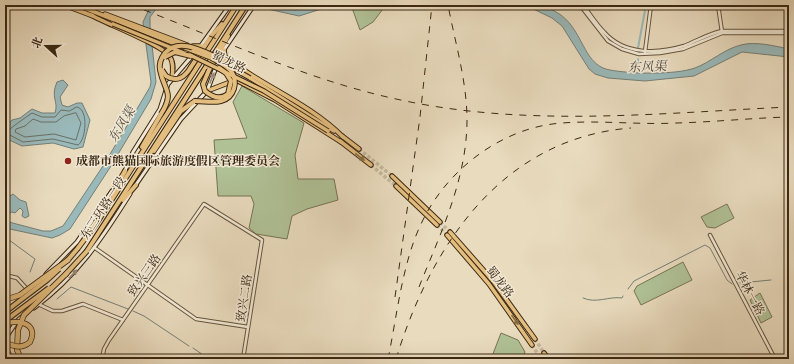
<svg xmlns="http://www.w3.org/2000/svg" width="794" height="364" font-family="'IM FELL Great Primer','Noto Serif SC',serif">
	<rect width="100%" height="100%" fill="#e9dbbe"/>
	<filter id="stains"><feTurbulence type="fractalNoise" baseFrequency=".005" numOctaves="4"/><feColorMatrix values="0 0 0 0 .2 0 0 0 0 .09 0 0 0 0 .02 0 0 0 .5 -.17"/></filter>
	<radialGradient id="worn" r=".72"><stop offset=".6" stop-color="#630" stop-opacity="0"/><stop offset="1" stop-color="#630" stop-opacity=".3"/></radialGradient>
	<g fill="#b0c196" stroke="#767454">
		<polygon points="351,5 386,5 373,22 360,30"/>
		<polygon points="242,86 304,123 295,155 298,179 334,179 338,200 307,209 292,216 287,239 256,234 249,228 254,204 251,196 218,196 214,140 247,138 233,102"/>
		<polygon points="727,204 734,218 715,228 707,227 701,217"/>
		<polygon points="683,262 692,280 641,305 634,291 637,286"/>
		<polygon points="760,293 772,317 761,323 750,300"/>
		<polygon points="501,333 518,340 525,352 522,359 491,359"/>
	</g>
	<g fill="#9ab9ba" stroke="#747f77">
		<polygon points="151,5 159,5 150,17 150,26 156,82 151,99 111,166 70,229 60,235 52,238 5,228 5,221 43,231 51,231 63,226 103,166 150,87 151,82 143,22"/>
		<polygon points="250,5 275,5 295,10 316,5 334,5 299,16"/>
		<path d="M525,5c63,0 49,59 85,65 21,4 65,5 85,-2 16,-6 29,-19 46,-23 14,-4 34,1 48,4v8l-47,-5 -48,24 -49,5 -37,-3 -13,-4 -6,-5 -27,-43 -10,-8z"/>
		<path d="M63,80l5,5 -8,12 2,8 6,2 9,-4h5l8,17 -7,27 -9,2 -21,-6 -31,3 -17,-8v-9l7,-9 8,-2 12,-9 10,4h13c4,-12 -5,-15 2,-31z"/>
		<polygon points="13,194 20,200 26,202 29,216 25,218 22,216 23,211 20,208 15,213 12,212 5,215 5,199"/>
	</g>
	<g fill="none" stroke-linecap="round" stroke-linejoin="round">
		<g stroke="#6a7066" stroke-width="1">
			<path d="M77,107c12,2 9,33 1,38l-25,-6 -30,3 -17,-9c4,-5 19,-15 26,-20l10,4h13l6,-7 8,1z"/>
			<polygon points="76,113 81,123 76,140 54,134 25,137 15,132 16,129 25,126 33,119 41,122 56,122 64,116"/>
		</g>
		<g stroke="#747f77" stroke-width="1">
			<polyline points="5,237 35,259 30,272"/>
			<polyline points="740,283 771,280"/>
			<polyline points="628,289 634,281 705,245 710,248 727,280 732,284"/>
			<path d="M583,298c13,6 26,-2 39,0l1,-2"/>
			<polyline points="57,299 71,287 128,309"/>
			<polyline points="133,311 144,316 189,346"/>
			<polyline points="193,348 209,359"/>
		</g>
		<g stroke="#9ab9ba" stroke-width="2">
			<polyline points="638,48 646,5"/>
			<polyline points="638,69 638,59"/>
		</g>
		<g stroke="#c6b79c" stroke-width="3.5" stroke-dasharray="3.5 2" stroke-linecap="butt">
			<polyline points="359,149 392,176"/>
			<polyline points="371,165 396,186"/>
			<polyline points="440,222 450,232"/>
			<polyline points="437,225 447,235"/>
			<polyline points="535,339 544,353"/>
			<polyline points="532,345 541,359"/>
		</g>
		<g stroke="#66553d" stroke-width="4.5">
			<g id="tertiary">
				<polyline points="580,5 608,41 622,49 639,54 660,53 683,49 722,33 789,33"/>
				<path d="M583,5c7,9 13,19 21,27 20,23 53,22 80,14 13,-5 24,-12 38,-15h67"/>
				<polyline points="718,5 722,32"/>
				<polyline points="645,52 651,5"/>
				<polyline points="710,235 775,359"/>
				<polyline points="95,248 196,319 248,327"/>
				<polyline points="5,275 17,278 27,289"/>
				<polyline points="38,304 53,311 62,311 83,304 123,320"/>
				<polyline points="102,359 104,349 109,340 204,204 262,240 243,359"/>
			</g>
		</g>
		<g stroke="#3b2812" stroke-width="5">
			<g id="secondary">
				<polyline points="200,47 230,5"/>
				<polyline points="124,173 133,152 160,109 168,84 192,56"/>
				<polyline points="135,186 181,119 207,91 221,54 254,5"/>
				<polyline points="46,274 77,242 112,191"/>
				<polyline points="5,307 19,297"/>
				<path d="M34,308c44,-33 67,-68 96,-114"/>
				<polyline points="5,331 5,337"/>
				<polyline points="5,339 17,321 24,315"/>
			</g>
		</g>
		<g stroke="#3b2812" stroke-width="5.5">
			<g id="primary">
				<polyline points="64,5 93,16"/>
				<polyline points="77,5 193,51"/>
				<polyline points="788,5 789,7"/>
				<polyline points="105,14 187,45"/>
				<path d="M91,15c16,9 72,30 79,42 4,6 3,14 2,21"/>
				<polyline points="193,46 201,46"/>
				<path d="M224,50l1,7c37,29 84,46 118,80"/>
				<polyline points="250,78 334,131"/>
				<polyline points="207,91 233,81 238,81 275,100 341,142"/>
				<polyline points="342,136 359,149"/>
				<polyline points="340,141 371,165"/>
				<polyline points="392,176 440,222"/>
				<polyline points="396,186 437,225"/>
				<polyline points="450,232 493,281 535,339"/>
				<polyline points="447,235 489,284 532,345"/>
				<polyline points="544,353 547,357"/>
			</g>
		</g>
		<g stroke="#3b2812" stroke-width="6">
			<g id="trunk">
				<polyline points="226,61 244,73"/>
				<polyline points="191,67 212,35 222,24"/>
				<polyline points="209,70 228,36"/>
				<polyline points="142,147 161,114"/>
				<polyline points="154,151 181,111 195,101"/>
				<polyline points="112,194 125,171"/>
				<polyline points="123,200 136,185"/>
				<polyline points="78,248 96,224 237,5"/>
				<polyline points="87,251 246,5"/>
			</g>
		</g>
		<g stroke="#3b2812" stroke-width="6">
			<g id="motorway">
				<polyline points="18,330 17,350 21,359"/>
				<polyline points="5,349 12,359"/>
				<polyline points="5,356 7,359"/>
			</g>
		</g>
		<use href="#tertiary" stroke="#f1e8d5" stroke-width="2.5"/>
		<use href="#secondary" stroke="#f1e8d5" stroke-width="3"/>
		<use href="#primary" stroke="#e4be7f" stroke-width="3.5"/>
		<use href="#trunk" stroke="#e4be7f" stroke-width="4"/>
		<use href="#motorway" stroke="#e4be7f" stroke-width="4.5"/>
		<g stroke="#3b2812" stroke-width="1" stroke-dasharray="7 7" stroke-linecap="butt">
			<path d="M131,5c88,33 173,74 265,94 130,29 262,14 393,8"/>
			<path d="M419,287c22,-55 49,-110 48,-171 -1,-38 -12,-74 -19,-111"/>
			<polyline points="395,297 420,117 432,5"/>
			<path d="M388,359c9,-43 14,-95 33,-135 25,-54 81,-97 141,-101 38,-3 77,2 115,0 37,-1 75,-5 112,-6"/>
			<path d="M396,359c35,-114 106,-221 235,-231"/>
		</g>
		<g stroke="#3b2812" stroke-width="5.5" stroke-linecap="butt">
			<g id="primary-bridge">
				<polyline points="113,24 184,53"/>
				<polyline points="193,51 214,59"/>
				<polyline points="190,55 264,91 328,131"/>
				<polyline points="227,65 250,78"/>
			</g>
		</g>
		<g stroke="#3b2812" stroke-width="6" stroke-linecap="butt">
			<g id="trunk-bridge">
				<polyline points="165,57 175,52 191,56"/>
				<path d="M162,70l4,6c11,7 19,1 25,-9"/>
				<path d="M209,70l-6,14 2,7c7,6 15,9 23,3l3,-13 -5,-8 -7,-5"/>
				<path d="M195,101c9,0 18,2 26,0 13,-3 18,-19 10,-30 -5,-6 -13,-9 -19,-13"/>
				<path d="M161,114c14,-22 3,-23 -1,-44 -1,-6 1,-12 5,-17 15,-18 44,2 61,8"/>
				<polyline points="67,261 78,248"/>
				<polyline points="65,275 87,251"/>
				<polyline points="5,312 47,280 59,269"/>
				<polyline points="9,318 49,288"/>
			</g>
		</g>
		<g stroke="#3b2812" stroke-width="6" stroke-linecap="butt">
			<g id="motorway-bridge">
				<polyline points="5,300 20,295 68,260"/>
				<path d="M5,324c13,-5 34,-1 25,18 -8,7 -16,5 -25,0"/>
				<polyline points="18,330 24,315 67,273"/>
			</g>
		</g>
		<use href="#primary-bridge" stroke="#e4be7f" stroke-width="3.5"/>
		<use href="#trunk-bridge" stroke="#e4be7f" stroke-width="4"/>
		<use href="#motorway-bridge" stroke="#e4be7f" stroke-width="4.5"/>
	</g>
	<defs><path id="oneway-solid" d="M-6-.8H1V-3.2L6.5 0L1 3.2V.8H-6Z"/></defs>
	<g fill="#968874">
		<use href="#oneway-solid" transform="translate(212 78) rotate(-68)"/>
		<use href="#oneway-solid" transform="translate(73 274) rotate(-47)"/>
	</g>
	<g fill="#876c43">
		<use href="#oneway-solid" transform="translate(360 157) rotate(38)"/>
		<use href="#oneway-solid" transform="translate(515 320) rotate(55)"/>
	</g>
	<circle fill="#8f2418" stroke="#f1e8d5" stroke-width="1.5" cx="68" cy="161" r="4"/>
	<g text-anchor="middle" stroke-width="3" stroke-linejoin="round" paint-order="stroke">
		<g font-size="12" fill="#3b2812" stroke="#f1e8d5">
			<text transform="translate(229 62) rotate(25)" y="4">蜀龙路</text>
			<text transform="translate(103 208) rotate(-57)" y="4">东三环路一段</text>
			<text transform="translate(144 275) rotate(-55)" y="4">致兴三路</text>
			<text transform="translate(500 282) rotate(52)" y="4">蜀龙路</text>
			<text transform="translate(750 293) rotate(62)" y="4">华林一路</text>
			<text transform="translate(244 298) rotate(-81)" y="4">致兴二路</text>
		</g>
		<g font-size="12" font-weight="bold" fill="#3b2812" stroke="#f1e8d5" text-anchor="start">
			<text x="76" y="165">成都市熊猫国际旅游度假区管理委员会</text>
		</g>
		<g font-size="13" font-style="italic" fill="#534c3c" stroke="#f1e8d5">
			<text transform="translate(647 66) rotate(-2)" y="5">东风渠</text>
			<text transform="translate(121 124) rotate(-59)" y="5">东风渠</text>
		</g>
	</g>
	<rect width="794" height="364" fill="none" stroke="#e9dbbe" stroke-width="20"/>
	<rect x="6" y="6" width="782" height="352" fill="none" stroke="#3b2812" stroke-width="2"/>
	<rect x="10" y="10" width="774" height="344" fill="none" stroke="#3b2812"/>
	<g transform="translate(46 46) rotate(291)" stroke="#f1e8d5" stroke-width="3" paint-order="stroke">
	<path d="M0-3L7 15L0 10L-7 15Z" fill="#3b2812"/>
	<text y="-6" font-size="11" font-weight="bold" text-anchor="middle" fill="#3b2812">北</text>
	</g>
	<rect width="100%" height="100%" filter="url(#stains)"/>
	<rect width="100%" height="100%" fill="url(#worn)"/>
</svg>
